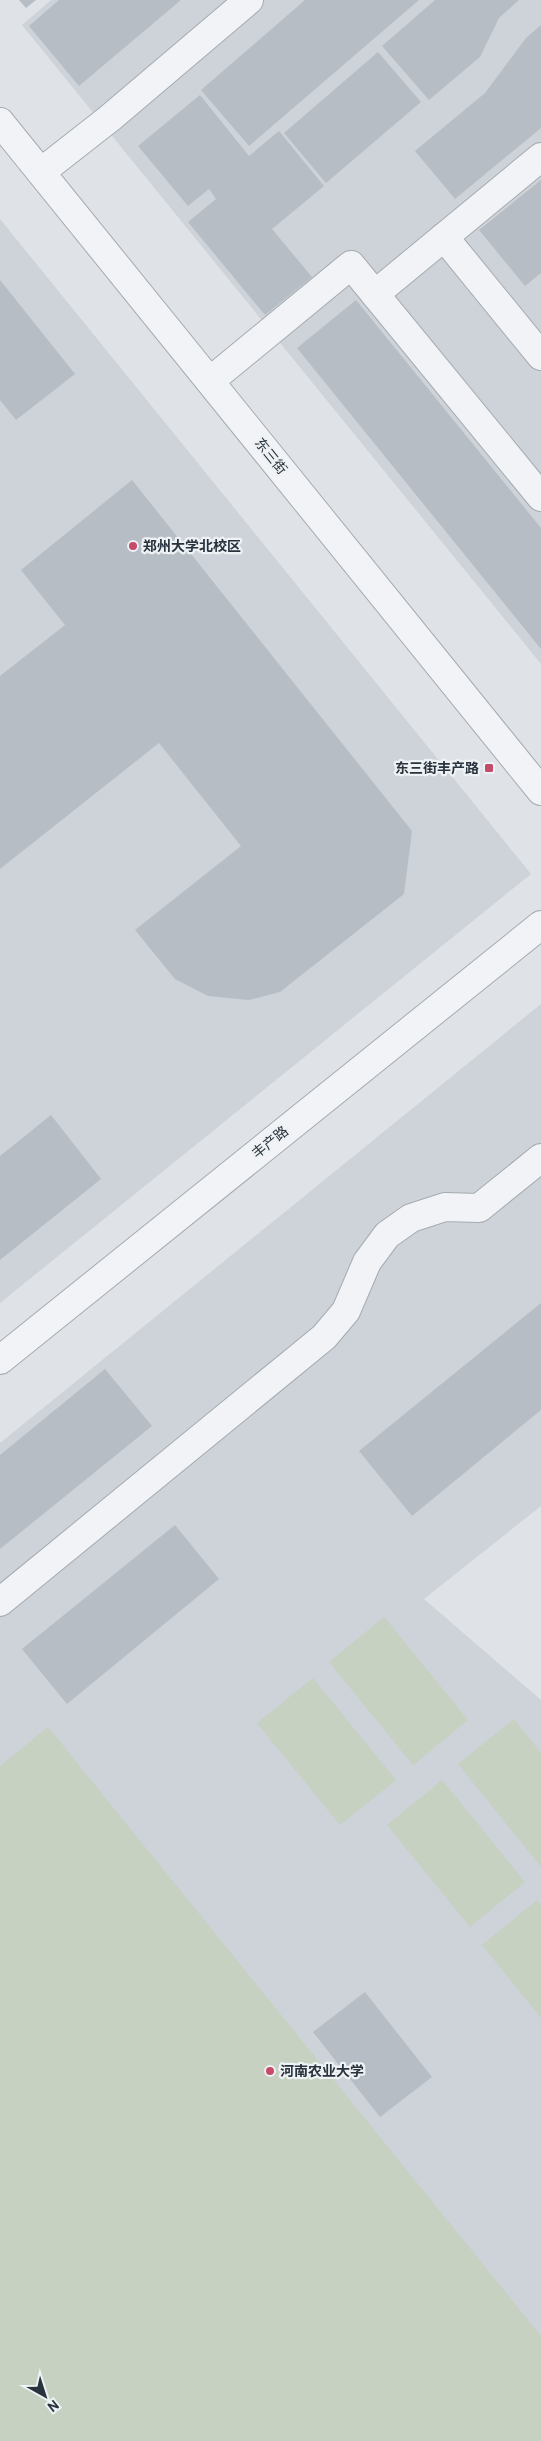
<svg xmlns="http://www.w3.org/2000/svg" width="541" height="2441" font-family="Overpass,'Noto Sans SC',sans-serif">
	<rect width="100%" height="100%" fill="#dfe3e7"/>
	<g fill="#cdd3d9">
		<polygon points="51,0 541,0 541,664 22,25"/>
		<polygon points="0,219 531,874 0,1303"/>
		<polygon points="541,1004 541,1506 424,1599 541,1700 541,2441 0,2441 0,1443"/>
	</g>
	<g fill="#c6d1c1">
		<polygon points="384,1617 468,1720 413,1765 329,1662"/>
		<polygon points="313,1678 396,1780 340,1825 257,1723"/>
		<polygon points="514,1719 541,1753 541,1867 458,1764"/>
		<polygon points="48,1727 541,2336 541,2441 0,2441 0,1766"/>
		<polygon points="442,1780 525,1882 470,1927 387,1825"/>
		<polygon points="537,1900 541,1905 541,2018 482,1945"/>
	</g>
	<g fill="#b7bdc4">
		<polygon points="19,0 36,0 26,8"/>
		<polygon points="59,0 181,0 79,86 29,26"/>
		<polygon points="305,0 419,0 249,146 201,90"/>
		<polygon points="435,0 519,0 499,18 480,57 429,100 382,46"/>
		<polygon points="541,25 541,128 455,199 415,151 485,93 526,38"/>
		<polygon points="378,52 421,102 326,183 284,133"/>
		<polygon points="200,95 249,156 279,131 324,186 272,229 312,277 265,315 188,222 216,199 209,189 188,206 138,146"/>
		<polygon points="541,180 541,273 525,286 479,230"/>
		<polygon points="0,280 75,374 16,420 0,400"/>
		<polygon points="356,300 541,528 541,649 297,348"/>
		<polygon points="132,480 412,831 404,894 280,992 249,1000 208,996 175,979 135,930 241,846 159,743 0,869 0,676 65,625 21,570"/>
		<polygon points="51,1115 101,1179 0,1260 0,1156"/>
		<polygon points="541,1303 541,1410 412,1516 359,1451"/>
		<polygon points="105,1369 152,1426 0,1549 0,1455"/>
		<polygon points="175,1525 219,1579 67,1704 22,1649"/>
		<polygon points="365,1992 432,2077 380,2117 313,2032"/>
	</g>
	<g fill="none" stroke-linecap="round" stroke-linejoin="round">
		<g stroke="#a5abb1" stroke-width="30">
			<g id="minor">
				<polyline points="0,122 541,791"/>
				<polyline points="41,172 110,118 249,0"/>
				<polyline points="444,237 541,356"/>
				<polyline points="375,294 541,157"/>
				<polyline points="210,381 351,265 541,497"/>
				<polyline points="0,1360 541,925"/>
				<polyline points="0,1602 324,1337 346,1311 367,1262 387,1235 411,1218 445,1207 479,1208 541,1158"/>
			</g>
		</g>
		<use href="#minor" stroke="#f1f3f6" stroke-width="28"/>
	</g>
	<g fill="#c54b6b" stroke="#eef2f5" stroke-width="2">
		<circle cx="133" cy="546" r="5"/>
		<rect x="484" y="763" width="10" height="10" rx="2.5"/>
		<circle cx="270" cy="2071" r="5"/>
	</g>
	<g text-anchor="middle" stroke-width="4.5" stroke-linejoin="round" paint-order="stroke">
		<g font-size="14" fill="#29333d" stroke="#eef2f5">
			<text transform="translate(271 456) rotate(51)" y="5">东三街</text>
			<text transform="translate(270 1142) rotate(-39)" y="5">丰产路</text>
		</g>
		<g font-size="14" font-weight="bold" fill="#29333d" stroke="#eef2f5" text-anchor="start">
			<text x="143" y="551">郑州大学北校区</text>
			<text x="479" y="773" text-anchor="end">东三街丰产路</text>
			<text x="280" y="2076">河南农业大学</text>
		</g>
	</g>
	<g transform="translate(45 2396) rotate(141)" stroke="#eef2f5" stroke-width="4" paint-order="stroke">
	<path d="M0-4L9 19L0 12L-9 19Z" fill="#29333d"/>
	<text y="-8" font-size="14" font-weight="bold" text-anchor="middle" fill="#29333d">N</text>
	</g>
</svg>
